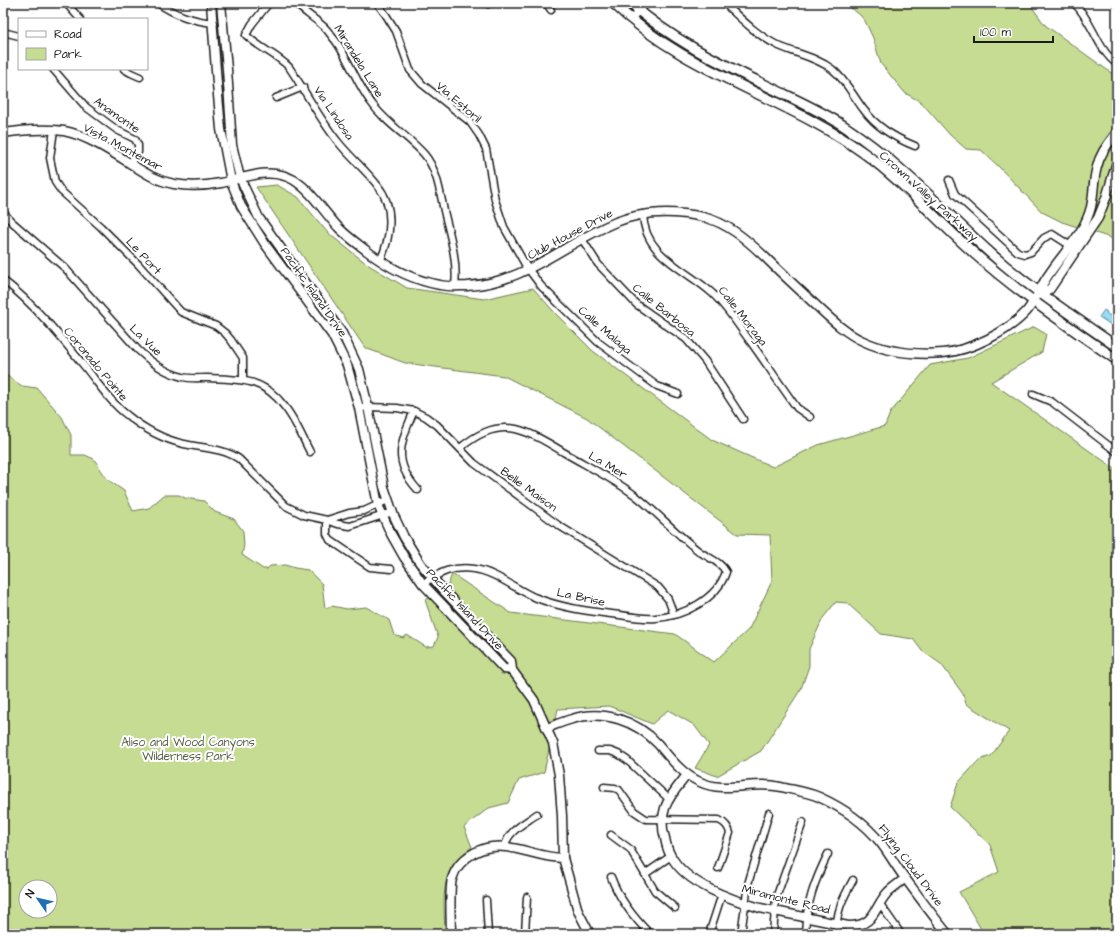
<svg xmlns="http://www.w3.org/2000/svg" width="1120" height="937" font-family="'Architects Daughter',sans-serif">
	<rect width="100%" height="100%" fill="#fff"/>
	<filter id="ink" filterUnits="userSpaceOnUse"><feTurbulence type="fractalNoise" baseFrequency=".025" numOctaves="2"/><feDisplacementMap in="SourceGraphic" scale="8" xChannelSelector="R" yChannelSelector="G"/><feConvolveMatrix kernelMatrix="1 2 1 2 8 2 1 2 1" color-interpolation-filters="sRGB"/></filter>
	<g filter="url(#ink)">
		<g fill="#c5dc92" stroke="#707c57" fill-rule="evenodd">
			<polygon points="827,3 1029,3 1045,25 1117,77 1117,240 1062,222 1042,212 999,167 981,150 966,149 950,135 921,102 905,93 881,64 873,38 865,21 860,15 851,8"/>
			<path d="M277,185l21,12 30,36 39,31 40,24 77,11 49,-11 23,26 37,37 119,89 61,27 45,-22 67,-19 5,-13 40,-48 38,-7 66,-31 12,7 -4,18 -51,30 126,88v464h-133l-25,-42 40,-20 -9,-27 -40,-38 8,-24 21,-23 12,-4 18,-25 -43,-27 -3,-10 -22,-30 -19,-13 -9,-12 -32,-5 -34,-31 -11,-1 -13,16 -14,31v17l-8,23 -40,62 -44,25 -22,-8 14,-23 -15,-20 -26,-15 -16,14 -43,-18 -51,3 -14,63 -25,8 -11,23 -19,5 -25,19 8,20c-34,23 -28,50 -27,87h-442v-559h3l16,11 15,2 25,29 9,18v20h14l9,4 13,20 17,12 9,20 16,-3 15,-13h15l6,3 19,3 11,11 19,7 9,12 1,14 -2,10 21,14h4l3,-3 15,-1 10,3 13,2 14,14 3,24 7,-2 15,3 19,-2 23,13 5,15 9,3 4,-3 19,12 8,-1 4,-9 -13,-37 22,-12 5,-14 59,39 164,21 39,28 35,-33 23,-48 -2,-46 -33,-1 -150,-116 -83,-42 -99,-13 -40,-15 -109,-161zM26,887h24v24h-24z"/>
		</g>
		<polygon fill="#96dbf8" stroke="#658fa0" points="1104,310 1107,312 1106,313 1115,319 1111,325 1099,317"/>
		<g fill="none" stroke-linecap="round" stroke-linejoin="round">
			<g stroke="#1c1c1c" stroke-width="9">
				<g id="street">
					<polyline points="66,3 80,19"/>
					<path d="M158,3c17,12 35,18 56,20"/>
					<path d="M269,3l-17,21 -6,11c13,13 30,19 43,32 17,25 31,53 50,76 12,15 27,27 39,43 17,21 13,52 2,75"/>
					<path d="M295,3c9,9 19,15 28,23 5,4 8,10 12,14 14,19 21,42 35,61 15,22 37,34 54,53 13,15 16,38 20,57 6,25 14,50 11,75"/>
					<polyline points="377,3 386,15 396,31 410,70 422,84 470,122 479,135 486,149 495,200 504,227 526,266 541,286 598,342 657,386 678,394"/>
					<polyline points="487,3 488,4"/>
					<polyline points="546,3 551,10"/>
					<path d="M724,3c17,16 34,33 55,43 18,8 37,11 53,23 14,11 21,27 32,41 13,18 31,28 51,36"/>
					<path d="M1074,3c19,18 22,45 43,61"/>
					<polyline points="631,19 647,3"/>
					<polyline points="3,32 19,36"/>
					<polyline points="53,69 86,107 117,130 135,139 138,145 138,152 130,163"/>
					<polyline points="124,69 131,73 140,77"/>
					<polyline points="276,98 303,87"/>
					<polyline points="54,130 50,158 55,182 61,191 101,227 138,264 181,312 216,326 225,333 231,340 243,358 243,379"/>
					<polyline points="949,180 955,194 1018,252 1025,254 1031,252 1044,238 1052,234 1074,248"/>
					<path d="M3,212l8,9 54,47 73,82c13,12 27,23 45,27 7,2 16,1 24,1 32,1 56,0 77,28 11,13 18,31 26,46"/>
					<path d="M643,214c1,42 43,55 69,79 15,14 26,32 38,48 16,22 31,45 47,67l13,9"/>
					<polyline points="582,239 598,264 636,304 686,339 705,361 743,419"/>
					<path d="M3,280c31,24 57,56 82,87 13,16 25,35 42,48 17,14 35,24 57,29 18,4 39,4 55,15l47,47 18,9 23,5 11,4 12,2 43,-14"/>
					<polyline points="1033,394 1052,402 1117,452"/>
					<polyline points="359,408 368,407 397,408 414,411 426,417 437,425 474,463 527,502 558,525 658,587 668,599 674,615"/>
					<path d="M414,411c-14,32 -22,51 4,79"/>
					<polyline points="327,520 327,534 330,540 370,567 391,569"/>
					<polyline points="327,520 349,513 364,511 388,500"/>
					<path d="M423,584c17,-12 30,-18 51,-15 19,2 42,20 60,28 27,11 58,15 86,18 12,2 24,4 36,3 28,-2 61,-19 70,-46 -5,-10 -17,-14 -26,-20 -23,-17 -42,-39 -64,-56 -22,-17 -47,-29 -71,-43 -15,-9 -32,-20 -49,-24 -23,-4 -40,6 -56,19"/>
					<polyline points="598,751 610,751 618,754 627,760 669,799"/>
					<path d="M604,787l11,1 4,2 15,21 12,8 73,1c6,3 9,6 11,13l-12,35"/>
					<polyline points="611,835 630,849 655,891 675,908"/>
					<path d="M505,847c2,-16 20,-24 32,-33"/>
					<polyline points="645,874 671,856"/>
					<path d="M611,877c8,22 22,40 39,57"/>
					<polyline points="486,900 488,934"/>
					<polyline points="880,904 901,934"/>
					<polyline points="525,934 527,897"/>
					<polyline points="709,934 722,894"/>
					<polyline points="741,934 748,884 769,813"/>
					<polyline points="773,934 776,898 803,822"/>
					<path d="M805,934c1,-30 10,-54 23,-80"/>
					<path d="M837,934c-2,-21 6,-36 16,-54"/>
				</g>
			</g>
			<g stroke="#1c1c1c" stroke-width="11">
				<g id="secondary">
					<polyline points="211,3 217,84 221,129 231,181 241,206 265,244 332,335 347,365 359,408 378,505 391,534 404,557 423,584 504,669 512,670"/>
					<polyline points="221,3 227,69 232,145 240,178 259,218 342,333 359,369 368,407 384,487 394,516 404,537 420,563 443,590 511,661 512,670 534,700 553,743 559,775 562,816 563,858 578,911 590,934"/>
					<path d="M3,133c20,-3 40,-5 61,-2 22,4 48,21 67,33 14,9 26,17 43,20 16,3 31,2 47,-1 24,-5 49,-17 73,-3 19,12 31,34 46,49 8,8 18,15 27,22 22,17 45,29 73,34 9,2 18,1 27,1 59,-3 97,-43 149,-64 27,-11 59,-11 87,-5 25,6 44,23 62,40 18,18 37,35 55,52 13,12 27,25 43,32 26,12 53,14 80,12 27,-2 66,-22 84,-42 4,-5 8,-12 11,-17 5,-8 1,-4 6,-12 15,-26 40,-46 47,-75 3,-13 2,-27 6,-40 3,-14 12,-24 20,-35"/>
					<polyline points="1039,293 1050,289 1098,218 1106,198 1117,162"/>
					<path d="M547,728c8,-3 17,-7 25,-9 31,-10 65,2 86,25 13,15 24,30 42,38 26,12 54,-2 81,5 12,3 26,5 38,10 22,10 45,25 61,45 8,10 14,21 22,32 15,20 30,41 46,60"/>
					<path d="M687,775c-8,10 -18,21 -22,33 -3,9 -3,21 0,30 1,6 3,13 6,18 15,28 59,43 89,52l88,18c28,0 25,-18 40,-34 5,-5 12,-9 17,-14"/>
					<path d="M451,934c0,-13 -2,-44 1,-55 7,-23 32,-35 54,-32 19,2 37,11 57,11"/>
				</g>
			</g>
			<g stroke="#1c1c1c" stroke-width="12">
				<g id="primary">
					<path d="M613,3c72,70 171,93 251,150 40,29 73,68 111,101 44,39 93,72 142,106"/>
					<path d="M630,3c46,41 101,65 156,92 21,10 42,20 61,33 53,35 95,81 141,123 40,36 85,65 129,96"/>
				</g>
			</g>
			<use href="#street" stroke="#fff" stroke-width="6"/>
			<use href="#secondary" stroke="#fff" stroke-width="8"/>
			<use href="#primary" stroke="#fff" stroke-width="9"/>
		</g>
	</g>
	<g text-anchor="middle" stroke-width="4" stroke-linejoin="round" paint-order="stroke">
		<g font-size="12" fill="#1c1c1c" stroke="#fff">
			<text transform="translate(359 61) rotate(58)" y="4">Mirandela Lane</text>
			<text transform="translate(459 102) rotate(41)" y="4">Via Estoril</text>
			<text transform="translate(334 113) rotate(56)" y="4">Via Lindosa</text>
			<text transform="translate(117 115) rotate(35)" y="4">Anamonte</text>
			<text transform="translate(123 147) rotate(28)" y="4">Vista Montemar</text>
			<text transform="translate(929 196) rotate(42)" y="4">Crown Valley Parkway</text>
			<text transform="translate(570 234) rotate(-28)" y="4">Club House Drive</text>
			<text transform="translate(144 256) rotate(47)" y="4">Le Port</text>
			<text transform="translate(314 292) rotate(55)" y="4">Pacific Island Drive</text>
			<text transform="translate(664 310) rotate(39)" y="4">Calle Barbosa</text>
			<text transform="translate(743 316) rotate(52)" y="4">Calle Moraga</text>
			<text transform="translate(605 330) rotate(41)" y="4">Calle Malaga</text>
			<text transform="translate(146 340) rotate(44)" y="4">La Vue</text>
			<text transform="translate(96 364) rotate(50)" y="4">Coronado Pointe</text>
			<text transform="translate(608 465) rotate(30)" y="4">La Mer</text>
			<text transform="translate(529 489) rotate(36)" y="4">Belle Maison</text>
			<text transform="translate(581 597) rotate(12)" y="4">La Brise</text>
			<text transform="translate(465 609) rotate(47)" y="4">Pacific Island Drive</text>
			<text transform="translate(911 865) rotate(53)" y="4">Flying Cloud Drive</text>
			<text transform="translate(786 899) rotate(14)" y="4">Miramonte Road</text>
		</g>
		<g font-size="12" fill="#575f45" stroke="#fff">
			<text x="188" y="746">Aliso and Wood Canyons<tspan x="188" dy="14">Wilderness Park</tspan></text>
		</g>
	</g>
	<rect width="1120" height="937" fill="none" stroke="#fff" stroke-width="16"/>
	<rect x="8" y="8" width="1104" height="921" fill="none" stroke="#1c1c1c" stroke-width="1.5" filter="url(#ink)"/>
	<rect x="18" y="18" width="130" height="52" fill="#ffffff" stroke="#a4a4a4"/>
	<rect x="26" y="31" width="20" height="6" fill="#ffffff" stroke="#a4a4a4"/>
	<text x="54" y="38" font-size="12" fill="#1c1c1c">Road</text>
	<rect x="26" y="48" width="20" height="12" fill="#c5dc92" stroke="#a4a4a4"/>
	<text x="54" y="58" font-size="12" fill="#1c1c1c">Park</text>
	<g transform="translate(38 899) rotate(304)"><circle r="19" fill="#ffffff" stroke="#a4a4a4"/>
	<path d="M0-3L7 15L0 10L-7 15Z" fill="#1f6fb2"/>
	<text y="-6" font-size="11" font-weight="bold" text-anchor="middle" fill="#1c1c1c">N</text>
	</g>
	<path d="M974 36v6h79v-6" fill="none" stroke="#1c1c1c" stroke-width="2"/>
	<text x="980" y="36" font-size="12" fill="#1c1c1c" stroke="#ffffff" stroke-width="3" paint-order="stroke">100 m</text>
</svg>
